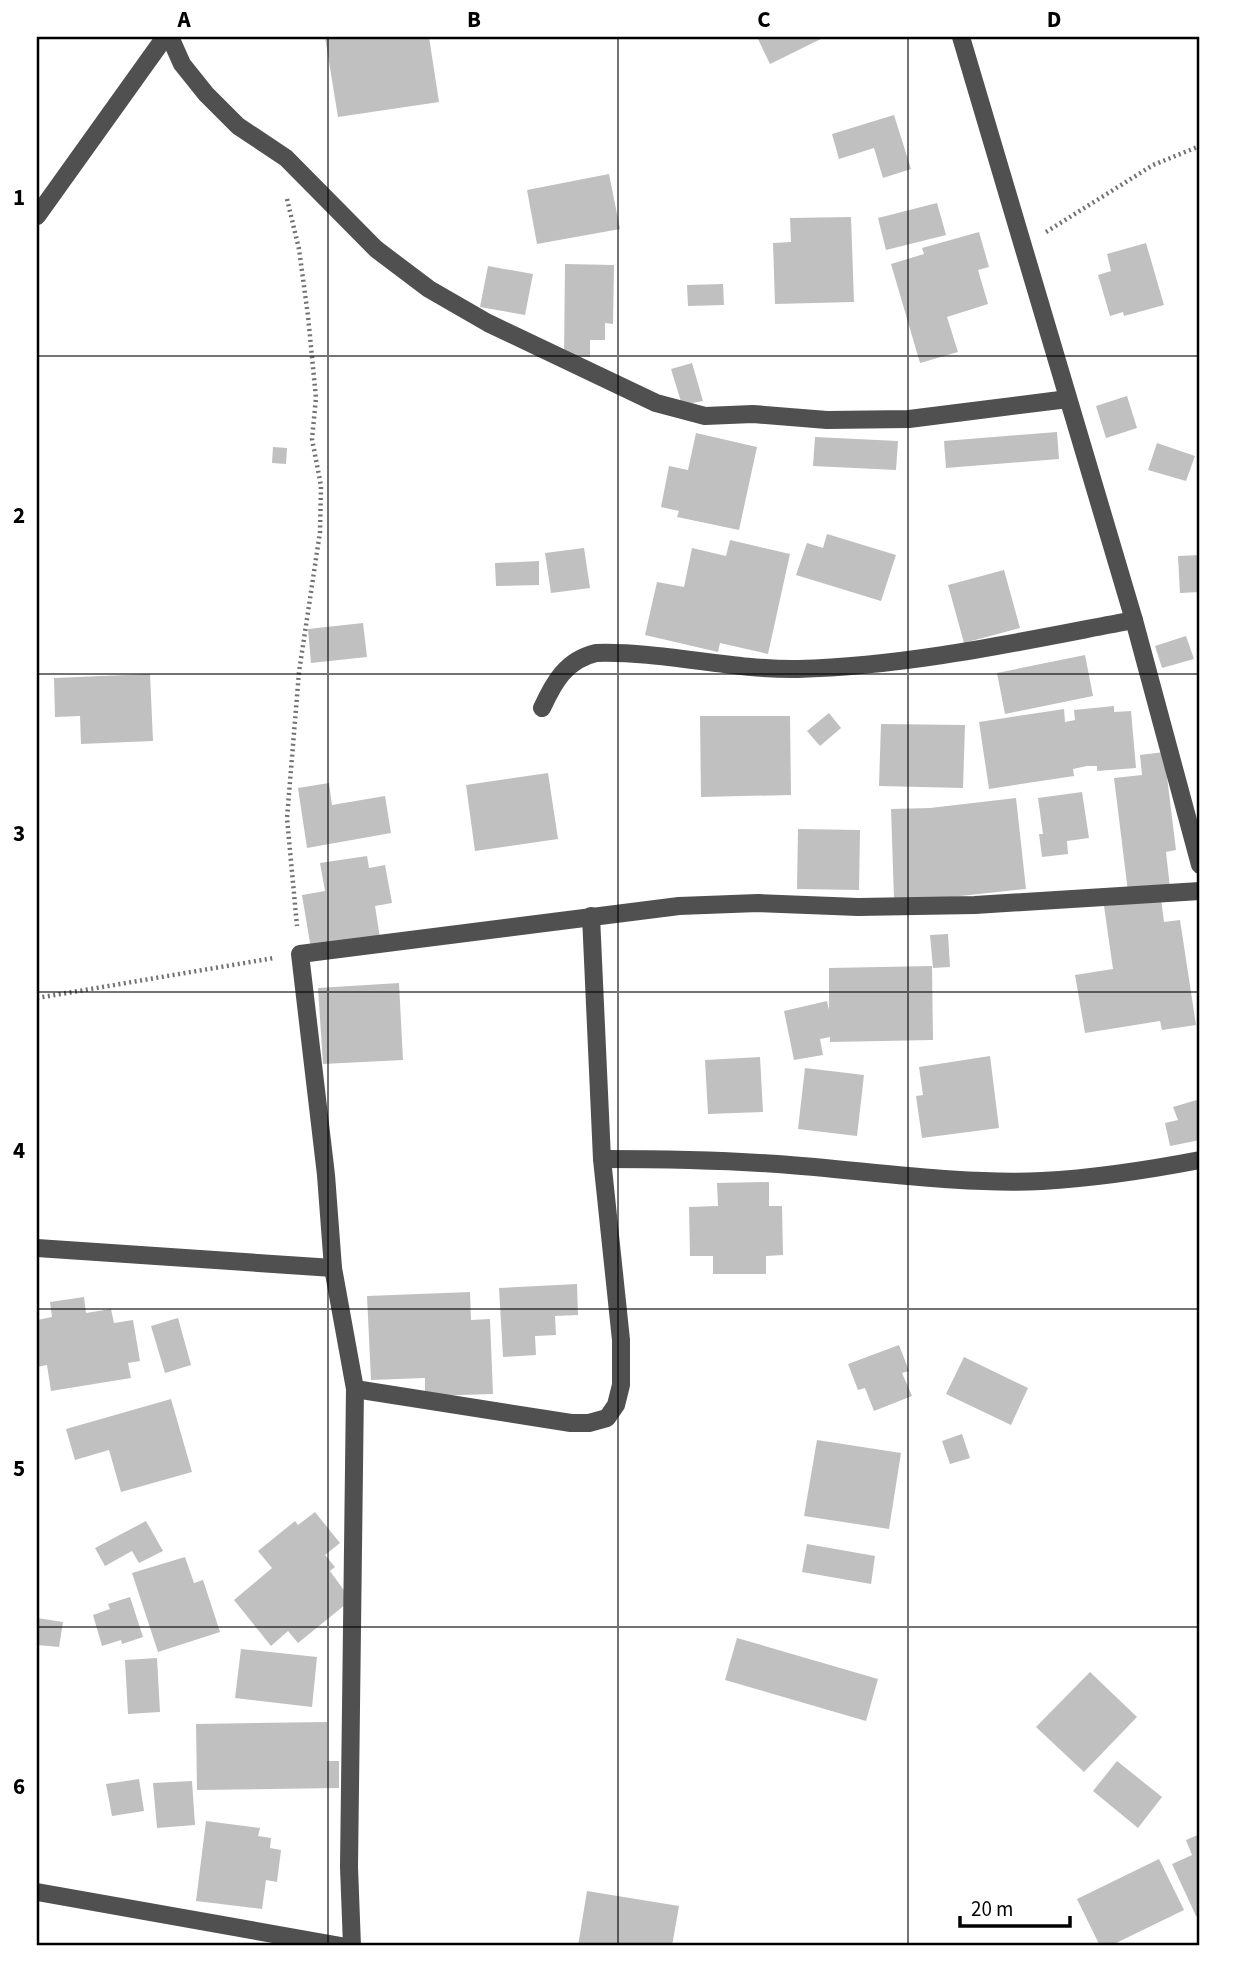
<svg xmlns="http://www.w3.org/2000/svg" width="1237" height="1983" font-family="'Source Sans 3',sans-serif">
	<rect width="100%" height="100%" fill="#fff"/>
	<g fill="#c0c0c0">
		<polygon points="325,37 429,37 439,102 338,117"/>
		<polygon points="757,37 825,37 770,64"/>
		<polygon points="894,115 911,169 883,178 874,148 839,159 832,134"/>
		<polygon points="609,174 620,229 537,244 527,190"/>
		<polygon points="937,203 946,235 886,250 878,218"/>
		<polygon points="851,217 854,302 775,304 773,243 791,242 790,218"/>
		<polygon points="979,232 989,267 978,270 988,304 947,317 958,352 920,363 891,264 924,254 922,248"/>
		<polygon points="1146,243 1164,305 1124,316 1123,312 1110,316 1098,275 1111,271 1107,254"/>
		<polygon points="565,264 614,265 613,324 605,323 605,340 590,340 590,357 564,357"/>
		<polygon points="488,266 533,274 525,315 480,307"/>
		<polygon points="723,284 724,305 688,306 687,285"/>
		<polygon points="692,363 703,401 682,405 671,369"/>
		<polygon points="1127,396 1137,428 1106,438 1096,406"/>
		<polygon points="1057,432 1059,459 946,468 944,441"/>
		<polygon points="696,433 757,447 739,530 677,517 679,511 661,507 669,466 688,470"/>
		<polygon points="815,437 898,441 896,470 813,466"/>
		<polygon points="1157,443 1195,456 1186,481 1148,470"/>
		<polygon points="273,447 287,448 286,464 272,463"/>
		<polygon points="827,534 896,555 881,601 796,575 807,543 823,548"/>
		<polygon points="730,540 790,554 768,654 720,643 718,652 645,635 657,582 684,587 692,548 726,556"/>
		<polygon points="584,548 590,588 551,593 545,553"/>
		<polygon points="1200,555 1200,592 1180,593 1178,556"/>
		<polygon points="539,561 539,585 496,586 495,563"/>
		<polygon points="1004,570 1020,628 964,643 948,585"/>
		<polygon points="363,623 367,657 311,663 308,629"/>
		<polygon points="1186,636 1194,659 1162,668 1155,646"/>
		<polygon points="1085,655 1093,696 1005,714 997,673"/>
		<polygon points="150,674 153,741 81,744 80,716 55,717 54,678"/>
		<polygon points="1114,706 1114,712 1131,711 1136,768 1097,771 1097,766 1087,766 1073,769 1074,776 989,789 979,722 1064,709 1065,722 1075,720 1074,710"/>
		<polygon points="829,713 841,728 820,746 807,731"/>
		<polygon points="700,716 790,716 791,795 701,797"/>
		<polygon points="881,724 965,725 963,788 879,786"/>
		<polygon points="1164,752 1176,850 1166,852 1170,888 1128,892 1114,778 1142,775 1140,755"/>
		<polygon points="548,773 558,839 475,851 466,785"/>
		<polygon points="329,783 332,805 385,796 391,833 307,848 298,788"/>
		<polygon points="1082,792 1089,838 1067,841 1068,854 1042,857 1039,834 1043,834 1038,798"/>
		<polygon points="1016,798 1026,889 951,897 894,899 891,809 930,808"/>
		<polygon points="798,829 860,830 859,890 797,889"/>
		<polygon points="367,856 369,868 385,865 392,903 375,906 380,938 311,949 302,895 325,891 320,863"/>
		<polygon points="1161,899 1164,922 1180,920 1196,1025 1162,1030 1160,1021 1085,1033 1075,975 1113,969 1104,906"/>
		<polygon points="948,934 950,967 933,968 930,935"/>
		<polygon points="932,966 933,1040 830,1042 830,1037 820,1039 823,1055 794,1060 784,1011 827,1001 829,1010 829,968"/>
		<polygon points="399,983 403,1060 323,1064 318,988"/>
		<polygon points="990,1056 999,1128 922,1138 916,1096 923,1095 919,1067"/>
		<polygon points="760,1057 763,1112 708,1114 705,1060"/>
		<polygon points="805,1068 864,1075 857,1136 798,1129"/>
		<polygon points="1200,1099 1200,1140 1170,1146 1165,1123 1178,1120 1173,1107"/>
		<polygon points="769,1182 769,1206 782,1206 783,1255 766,1256 766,1274 713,1274 713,1256 690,1256 689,1207 718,1206 717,1183"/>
		<polygon points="577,1284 578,1315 555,1316 556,1335 535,1336 536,1355 503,1357 499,1288"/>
		<polygon points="470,1292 471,1320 490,1319 493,1394 425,1396 425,1378 371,1380 367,1296"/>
		<polygon points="84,1297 86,1313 111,1309 114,1323 133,1320 140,1361 128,1363 131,1378 51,1391 47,1365 37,1367 37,1320 52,1317 50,1302"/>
		<polygon points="178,1318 191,1365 165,1373 151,1326"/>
		<polygon points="899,1345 909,1371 902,1373 912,1396 874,1411 865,1388 858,1390 848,1364"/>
		<polygon points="964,1357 1028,1388 1011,1425 946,1394"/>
		<polygon points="171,1399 192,1472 121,1492 109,1450 75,1460 66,1429"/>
		<polygon points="962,1434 970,1458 950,1464 942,1441"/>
		<polygon points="817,1440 901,1453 889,1529 804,1516"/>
		<polygon points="315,1512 340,1543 325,1555 335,1567 330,1571 351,1600 298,1643 288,1631 271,1646 234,1600 272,1568 258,1551 295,1521 298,1525"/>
		<polygon points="146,1521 163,1551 139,1563 132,1551 105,1566 95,1548"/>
		<polygon points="807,1544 875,1556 871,1584 802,1572"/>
		<polygon points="185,1557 194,1583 203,1580 220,1632 158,1652 132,1573"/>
		<polygon points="130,1597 143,1637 122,1644 121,1640 102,1646 93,1615 110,1609 108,1604"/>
		<polygon points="37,1618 63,1622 59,1647 37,1645"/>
		<polygon points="737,1638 878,1679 866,1721 725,1680"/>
		<polygon points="241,1649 317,1657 312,1707 235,1698"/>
		<polygon points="157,1658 160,1712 128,1714 125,1660"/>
		<polygon points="1090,1672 1137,1717 1084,1772 1036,1727"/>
		<polygon points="327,1722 327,1761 339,1761 339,1788 197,1790 196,1724"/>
		<polygon points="1117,1761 1162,1797 1138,1828 1093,1791"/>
		<polygon points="139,1779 144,1811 112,1816 106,1784"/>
		<polygon points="192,1781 195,1825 157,1828 153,1783"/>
		<polygon points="206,1821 260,1828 258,1836 271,1838 270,1848 281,1850 277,1882 266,1880 262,1909 196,1901"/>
		<polygon points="1200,1834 1200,1915 1196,1916 1172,1864 1192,1855 1186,1840"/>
		<polygon points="1159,1859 1184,1910 1110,1946 1100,1946 1077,1899"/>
		<polygon points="587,1891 679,1906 672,1946 578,1946"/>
	</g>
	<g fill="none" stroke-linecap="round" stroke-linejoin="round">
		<g stroke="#727272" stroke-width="4.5" stroke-dasharray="2 3.5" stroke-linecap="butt">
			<polyline points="287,199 299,249 308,316 316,398 312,439 321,486 320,532 299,672 287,818 297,926"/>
			<polyline points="1046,232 1153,165 1200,146"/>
			<polyline points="37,998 274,958"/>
		</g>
		<g stroke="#505050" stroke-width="18">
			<polyline points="170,37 182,64 206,94 238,126 286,158 376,249 429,289 488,323 656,403 705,416 753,414 827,420 909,419 1068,399"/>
			<polyline points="961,37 1134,620 1200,865"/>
			<polyline points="37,216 165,37"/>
			<path d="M542,708c12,-26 24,-48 54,-55 67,-2 134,17 202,16 113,-3 225,-28 336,-49"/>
			<path d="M602,1159c59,0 117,1 175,5 87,6 179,21 265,17 54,-3 106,-11 158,-21"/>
			<polyline points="37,1248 333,1268"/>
			<polyline points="355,1389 571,1423 589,1423 607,1418 616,1405 621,1385 621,1340 602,1159 591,916"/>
			<polyline points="37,1892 341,1946"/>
			<polyline points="352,1946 349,1867 355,1389 333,1268 326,1175 300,954 679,906 758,903 858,907 975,905 1200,891"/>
		</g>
	</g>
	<path fill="none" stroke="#000" stroke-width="2" stroke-opacity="0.55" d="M328,37v1909M618,37v1909M908,37v1909M37,356h1163M37,674h1163M37,992h1163M37,1309h1163M37,1627h1163"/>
	<rect width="1237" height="1983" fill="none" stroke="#ffffff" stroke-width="77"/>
	<path d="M960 1916v10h110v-10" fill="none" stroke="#000000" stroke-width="3.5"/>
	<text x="971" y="1916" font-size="21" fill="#000000" stroke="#ffffff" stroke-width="5" paint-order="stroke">20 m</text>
	<rect x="38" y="38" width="1160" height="1906" fill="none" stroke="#000" stroke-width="2.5"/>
	<g font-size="23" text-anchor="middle" font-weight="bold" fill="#000">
		<text x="184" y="27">A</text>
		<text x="474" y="27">B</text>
		<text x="764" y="27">C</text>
		<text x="1054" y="27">D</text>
		<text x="19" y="205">1</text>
		<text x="19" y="523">2</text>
		<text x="19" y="841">3</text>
		<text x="19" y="1158">4</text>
		<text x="19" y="1476">5</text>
		<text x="19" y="1794">6</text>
	</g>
</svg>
